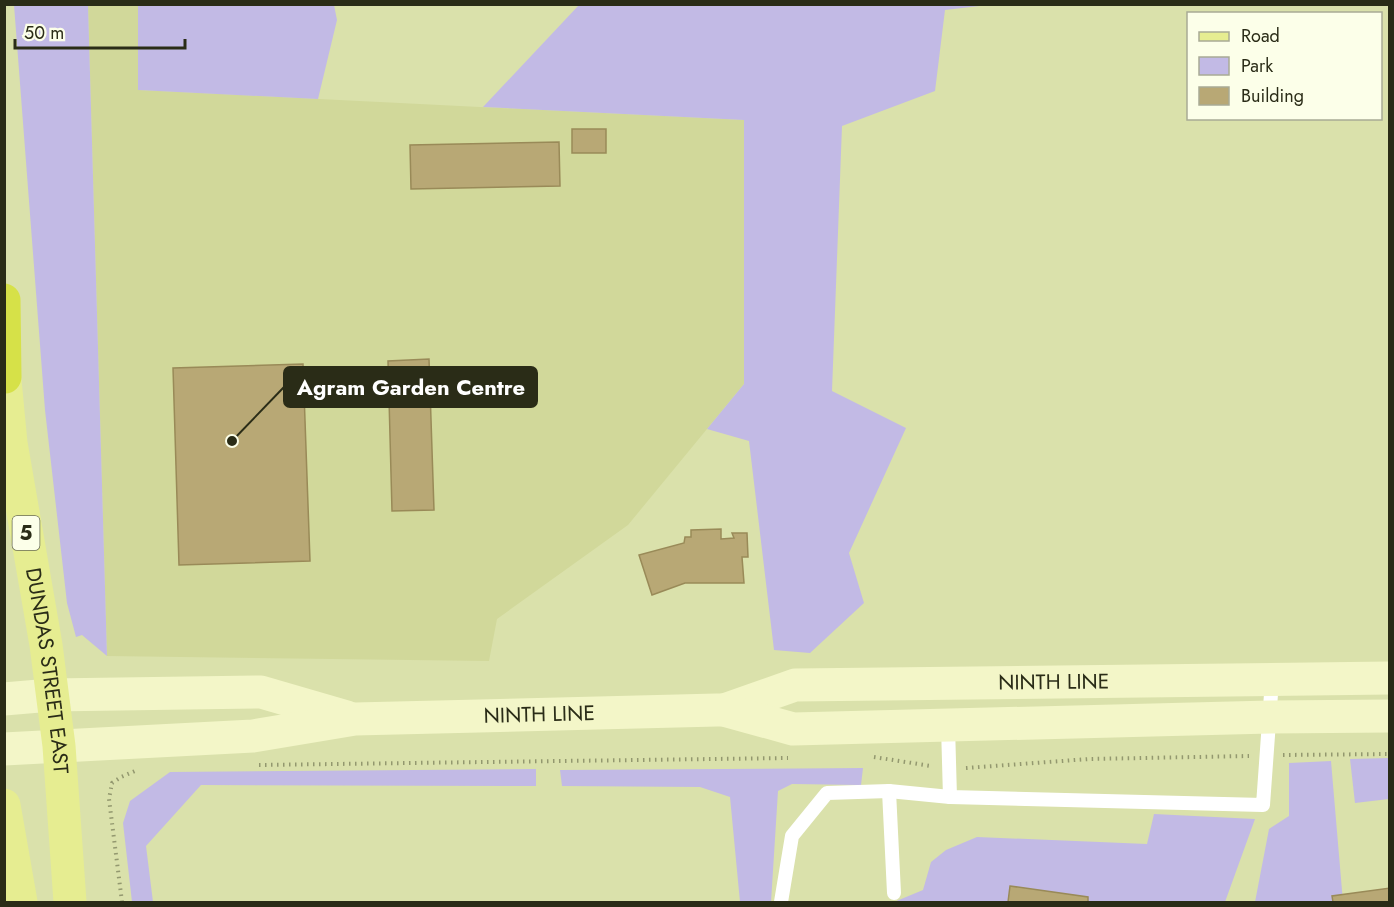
<svg xmlns="http://www.w3.org/2000/svg" width="1394" height="907" font-family="Jost,sans-serif">
	<rect width="100%" height="100%" fill="#dae1ab"/>
	<polygon fill="#d1d89a" points="88,5 138,5 138,90 744,120 744,384 628,525 497,619 489,661 107,656"/>
	<g fill="#c2bae5">
		<polygon points="14,5 88,5 107,656 82,635 76,637 67,603 45,410"/>
		<polygon points="138,5 334,5 337,20 318,99 138,90"/>
		<polygon points="579,5 988,5 945,10 935,91 842,126 832,391 906,428 849,553 864,603 810,653 774,650 749,441 707,429 744,384 744,120 483,107"/>
		<polygon points="1389,758 1389,799 1355,803 1350,759"/>
		<polygon points="1331,761 1343,902 1255,902 1269,829 1289,816 1289,763"/>
		<polygon points="863,768 861,785 792,784 778,791 771,902 740,902 730,797 700,787 562,786 560,770"/>
		<polygon points="536,769 536,786 201,785 146,846 153,902 132,902 123,823 130,801 170,772"/>
		<polygon points="1154,814 1255,819 1225,902 894,902 923,890 931,862 946,850 977,837 1147,844"/>
	</g>
	<g fill="#b8a875" stroke="#998a58" stroke-width="1.5">
		<rect x="572" y="129" width="34" height="24"/>
		<polygon points="559,142 560,186 411,189 410,145"/>
		<polygon points="429,359 434,510 392,511 388,361"/>
		<polygon points="303,364 310,561 179,565 173,368"/>
		<polygon points="721,529 721,539 734,538 732,533 747,533 748,557 742,557 744,583 685,583 652,595 639,555 684,543 685,537 691,537 691,530"/>
		<polygon points="1010,886 1088,897 1088,902 1008,902"/>
		<polygon points="1390,888 1390,902 1333,902 1332,896"/>
	</g>
	<g fill="none" stroke-linecap="round" stroke-linejoin="round">
		<g stroke="#93986f" stroke-width="4" stroke-dasharray="1.5 4.5" stroke-linecap="butt">
			<polyline points="1283,755 1390,754"/>
			<polyline points="874,757 931,766"/>
			<polyline points="259,765 788,758"/>
			<polyline points="966,768 1089,759 1249,756"/>
			<polyline points="122,902 109,799 112,783 121,777 135,771"/>
		</g>
		<g stroke="#fff" stroke-width="14">
			<polyline points="948,726 950,797 1263,805 1272,680"/>
			<polyline points="889,791 894,893"/>
			<polyline points="781,902 792,836 827,793 889,791 950,797"/>
		</g>
		<g stroke="#f3f6c8" stroke-width="33">
			<polyline points="4,699 51,695 261,692 347,717"/>
			<path id="s1" d="M724,710l71,-25 595,-7"/>
			<path id="s2" d="M4,749l249,-13 102,-17 362,-9h7l69,19 477,-12 120,-1"/>
		</g>
		<g stroke="#e6ed91" stroke-width="33">
			<path id="s3" d="M4,370l7,73 35,202 13,101 11,156"/>
			<polyline points="4,805 21,902"/>
		</g>
		<polyline stroke="#d6e148" stroke-width="33" points="4,300 5,377"/>
	</g>
	<g text-anchor="middle" stroke-width="6" stroke-linejoin="round" paint-order="stroke">
		<rect fill="#fcffe9" stroke="#696b56" stroke-width="1.5" x="12.5" y="516" width="27" height="34" rx="4.5"/>
		<g font-size="20" font-weight="bold" fill="#2a2c17">
			<text x="26" y="540">5</text>
		</g>
		<g font-size="21" fill="#2a2c17" stroke="#fcffe9">
			<text dy="7" stroke="none"><textPath href="#s3" startOffset="304">DUNDAS STREET EAST</textPath></text>
			<text dy="7" stroke="none"><textPath href="#s1" startOffset="334">NINTH LINE</textPath></text>
			<text dy="7" stroke="none"><textPath href="#s2" startOffset="537">NINTH LINE</textPath></text>
		</g>
	</g>
	<path fill="none" stroke="#2a2c17" stroke-width="2" d="M232 441L284 387"/>
	<circle fill="#2a2c17" stroke="#fcffe9" stroke-width="2" cx="232" cy="441" r="6"/>
	<rect fill="#2a2c17" stroke="#2a2c17" stroke-width="2" x="284" y="367" width="253" height="40" rx="6"/>
	<g font-size="22" text-anchor="middle" font-weight="bold" fill="#fff">
		<text x="411" y="395">Agram Garden Centre</text>
	</g>
	<rect width="1394" height="907" fill="none" stroke="#2a2c17" stroke-width="12"/>
	<rect x="1187" y="12" width="195" height="108" fill="#fcffe9" stroke="#a8ab95" stroke-width="1.5"/>
	<rect x="1199" y="32" width="30" height="9" fill="#e6ed91" stroke="#a8ab95" stroke-width="1.5"/>
	<text x="1241" y="42" font-size="18" fill="#2a2c17">Road</text>
	<rect x="1199" y="57" width="30" height="18" fill="#c2bae5" stroke="#a8ab95" stroke-width="1.5"/>
	<text x="1241" y="72" font-size="18" fill="#2a2c17">Park</text>
	<rect x="1199" y="87" width="30" height="18" fill="#b8a875" stroke="#a8ab95" stroke-width="1.5"/>
	<text x="1241" y="102" font-size="18" fill="#2a2c17">Building</text>
	<path d="M15 39v9h170v-9" fill="none" stroke="#2a2c17" stroke-width="3"/>
	<text x="24" y="39" font-size="18" fill="#2a2c17" stroke="#fcffe9" stroke-width="4.5" paint-order="stroke">50 m</text>
</svg>
